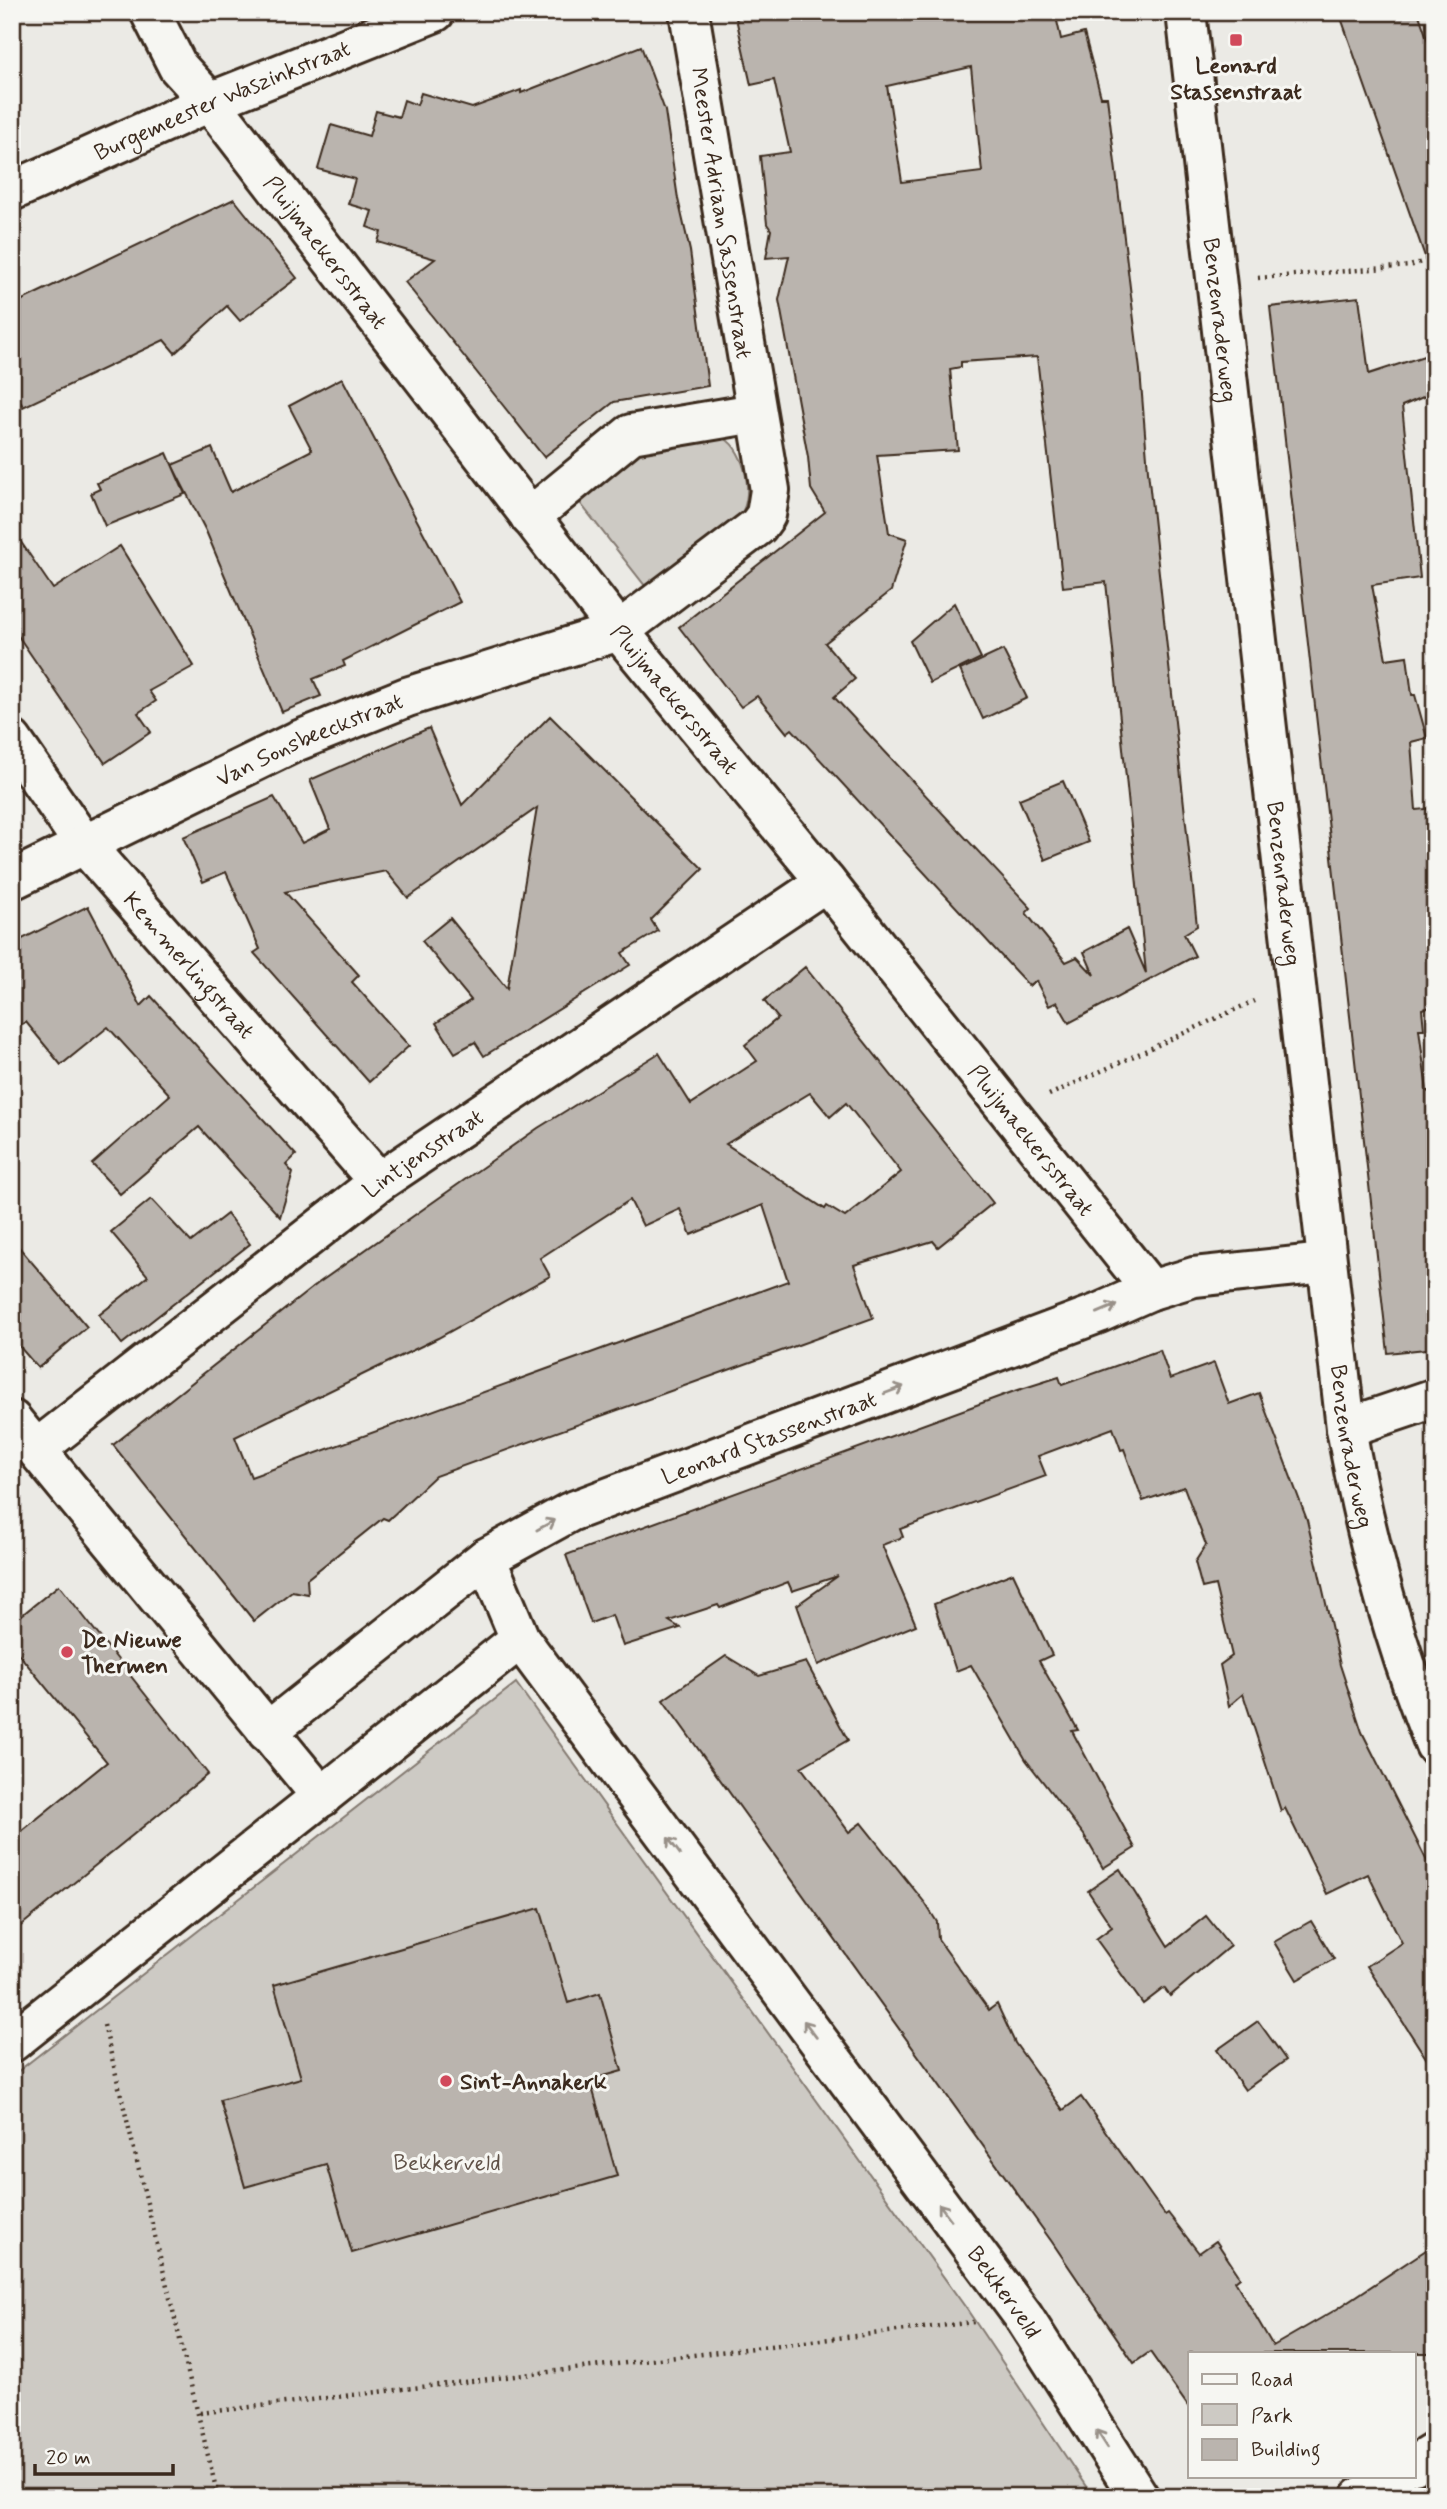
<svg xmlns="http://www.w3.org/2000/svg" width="1447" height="2509" font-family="Mynerve,sans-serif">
	<rect width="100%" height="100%" fill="#ebeae5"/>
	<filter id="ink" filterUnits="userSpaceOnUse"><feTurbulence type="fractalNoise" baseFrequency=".0143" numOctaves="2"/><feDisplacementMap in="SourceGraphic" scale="14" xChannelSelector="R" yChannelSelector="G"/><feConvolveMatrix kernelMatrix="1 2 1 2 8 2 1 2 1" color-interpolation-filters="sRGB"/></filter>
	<g filter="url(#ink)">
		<g fill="#cdcac4" stroke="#847a71" stroke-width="2">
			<path d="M724,438c22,13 31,60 15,79l-93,70 -69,-88 59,-46z"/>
			<polygon points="516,1683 966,2308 1093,2497 12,2497 12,2076"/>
		</g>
		<g fill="#bab4ae" stroke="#3b2a1e" stroke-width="2" fill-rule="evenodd">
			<path d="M761,12h294l6,27 23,-6 17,64h6l33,273 8,101 49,455 -13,8 11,22 -126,67 -12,-21 -8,4 -13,-25 -7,5 -237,-257 -5,4 -30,-37 -16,11 -62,-80 146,-115 -14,-23 -3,-32 -29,-157 10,-44 -23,2 5,-28 -4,-6 -7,-68 30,-4 -16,-72 -23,5 -15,-67zM971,67l11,105 -80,10 -15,-96zM1037,357l26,230 43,-5 40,391 -19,-44 -43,23 10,23 -17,-18 -11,5 -40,-49 5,-5 -197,-211 21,-18 -30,-36 66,-52 16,-52 -18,-6 -12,-78 81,-5 -8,-81 11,-2v-5z"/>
			<polygon points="1339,12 1418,12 1435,61 1435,267 1429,268"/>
			<polygon points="641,46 665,111 678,199 690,251 708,386 614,402 544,457 405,282 435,259 378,242 381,232 367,227 372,211 348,204 355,179 318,169 331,125 369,136 376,111 399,117 404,100 417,105 421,93 472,108 521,90 521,93"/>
			<polygon points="234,199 297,278 240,321 227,306 175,353 164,340 23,407 12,384 12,305"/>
			<polygon points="1359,297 1369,374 1427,355 1435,375 1435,392 1402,406 1420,578 1372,585 1386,659 1407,656 1412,695 1415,695 1427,738 1411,742 1416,810 1435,808 1435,1006 1422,1009 1424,1029 1419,1029 1427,1091 1433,1094 1435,1108 1435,1348 1388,1353 1270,307"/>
			<polygon points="342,378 460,602 343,661 345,666 313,679 321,696 282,712 206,531 172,465 212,448 231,492 312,450 289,406"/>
			<polygon points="167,453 185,494 105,526 91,493 100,489 97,483"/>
			<polygon points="12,529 53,589 120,546 194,666 149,691 156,701 138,713 151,732 105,763 12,627"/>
			<polygon points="954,603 981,658 930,683 910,641"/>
			<polygon points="1003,650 1027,698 983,719 960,670"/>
			<polygon points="550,716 703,869 651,920 658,931 622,953 630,965 484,1056 475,1042 455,1053 436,1023 471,1000 422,941 450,918 507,989 537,808 408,898 386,871 285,892 359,975 352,982 409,1046 369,1082 254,953 260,949 226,872 203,882 183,837 274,797 302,843 330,829 310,780 429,728 462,805"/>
			<polygon points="1063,781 1089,842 1045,860 1019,799"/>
			<polygon points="88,906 141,1006 151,996 296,1155 286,1165 293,1173 280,1217 199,1127 120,1194 92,1164 170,1095 108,1027 61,1065 26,1022 12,1029 12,944"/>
			<path d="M805,967l188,236 -55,44 -5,-6 -79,24 19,53 -438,158 -47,44 -5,-2 -76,61 1,15 -16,-3 -38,30 -141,-176 204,-161 221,-156 121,-75 32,51 66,-43 -12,-16 33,-27 -14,-17zM810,1093l20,24 16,-14 55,69 -56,45 -18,-11 -2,3 -99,-65zM630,1200l13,26 37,-17 11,26 72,-30 25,76 -537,196 -16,-40 203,-99 112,-62 -10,-18z"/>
			<polygon points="151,1199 191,1242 227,1214 250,1244 122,1344 99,1315 148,1276 111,1232"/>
			<polygon points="12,1239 87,1327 38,1368 12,1338"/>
			<polygon points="1160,1350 1170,1379 1214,1363 1229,1404 1259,1393 1307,1520 1340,1665 1362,1732 1435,1877 1435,2072 1367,1966 1402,1943 1368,1874 1327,1894 1285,1808 1281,1811 1243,1694 1229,1706 1220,1665 1232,1656 1215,1585 1202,1588 1195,1562 1206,1545 1184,1487 1143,1501 1124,1449 1121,1450 1113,1428 1038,1456 1046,1476 900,1529 903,1537 882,1545 916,1625 818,1665 797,1605 838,1576 792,1591 788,1582 720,1608 718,1605 669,1621 680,1628 623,1646 612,1615 591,1623 566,1555 1012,1392 1059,1377 1062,1385"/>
			<polygon points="1013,1573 1052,1655 1039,1661 1078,1730 1072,1731 1135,1848 1103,1868 1084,1835 1026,1760 971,1665 956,1671 934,1604"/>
			<polygon points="59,1585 208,1774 12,1933 12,1839 107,1762 12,1646 12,1623"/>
			<polygon points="726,1656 759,1676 806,1662 848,1740 801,1767 849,1832 861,1823 925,1903 937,1922 938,1939 989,2010 997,2004 1015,2043 1063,2110 1081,2097 1165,2215 1168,2213 1199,2253 1216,2241 1240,2277 1235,2281 1273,2346 1337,2309 1435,2244 1435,2353 1190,2353 1190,2409 1150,2352 1134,2363 1052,2242 663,1700"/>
			<polygon points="1120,1869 1168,1946 1206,1916 1230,1946 1170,1996 1164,1988 1143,2004 1096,1939 1112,1927 1088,1891"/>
			<polygon points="540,1908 568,2003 600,1993 622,2071 590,2080 617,2176 352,2253 326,2164 245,2187 220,2100 301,2078 274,1985"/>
			<polygon points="1311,1921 1334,1959 1297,1980 1274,1942"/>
			<polygon points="1258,2021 1286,2060 1245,2090 1217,2050"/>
		</g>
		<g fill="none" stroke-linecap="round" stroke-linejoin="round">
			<g stroke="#3b2a1e" stroke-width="44">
				<g id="minor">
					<path id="s1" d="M150,12l28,55 32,35 409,529 207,251 325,408"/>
					<path id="s2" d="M1186,12l160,1416c19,108 48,215 89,317"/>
					<path id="s3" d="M12,191l198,-89 225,-90"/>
					<polyline points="530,517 631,434 755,413"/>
					<path id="s4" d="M12,740l71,103 296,339"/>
					<path id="s5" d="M12,880l285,-139 110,-44 212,-66 139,-105 8,-11 4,-25 -81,-478"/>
					<polyline points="12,1420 322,1797"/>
					<polyline points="1346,1428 1435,1398"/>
					<path id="s6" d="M38,1448l341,-266 447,-300"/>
					<path id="s7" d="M486,1558l34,81 503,677 116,181"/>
					<path id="s8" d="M267,1732l219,-174 84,-46 529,-199 52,-23 43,-13 131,-14"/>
					<polyline points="12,2042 520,1639"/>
					<polyline points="1414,2465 1435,2452"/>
					<polyline points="1361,2497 1396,2476"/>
				</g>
			</g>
			<g stroke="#3b2a1e" stroke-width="4.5" stroke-dasharray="2 5" stroke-linecap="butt">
				<polyline points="1258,278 1410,266 1435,257"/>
				<polyline points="1049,1095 1254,1001"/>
				<polyline points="104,2025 218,2497"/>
				<polyline points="200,2413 974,2322"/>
			</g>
			<use href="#minor" stroke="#f6f6f2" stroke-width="38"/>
		</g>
		<defs><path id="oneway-shaft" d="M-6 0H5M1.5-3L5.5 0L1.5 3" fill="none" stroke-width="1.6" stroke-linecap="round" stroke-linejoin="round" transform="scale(1.75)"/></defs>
		<g stroke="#989088">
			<use href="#oneway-shaft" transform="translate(1107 1309) rotate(-23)"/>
			<use href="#oneway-shaft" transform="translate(894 1390) rotate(-21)"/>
			<use href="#oneway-shaft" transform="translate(546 1525) rotate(-29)"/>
			<use href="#oneway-shaft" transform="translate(674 1846) rotate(-127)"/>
			<use href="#oneway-shaft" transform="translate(810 2029) rotate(-127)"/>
			<use href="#oneway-shaft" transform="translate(945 2212) rotate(-127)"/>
			<use href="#oneway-shaft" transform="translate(1102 2439) rotate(-123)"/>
		</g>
	</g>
	<g fill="#d1495b" stroke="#f6f6f2" stroke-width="2.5">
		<rect x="1229" y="33" width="14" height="14" rx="3.5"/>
		<circle cx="67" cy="1652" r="7"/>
		<circle cx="446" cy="2081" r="7"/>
	</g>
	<g text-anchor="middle" stroke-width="6" stroke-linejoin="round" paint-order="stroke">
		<g font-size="23" font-weight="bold" fill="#3b2a1e" stroke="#f6f6f2" text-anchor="start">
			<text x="1236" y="73" text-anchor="middle">Leonard<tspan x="1236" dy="26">Stassenstraat</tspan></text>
			<text x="81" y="1647">De Nieuwe<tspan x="81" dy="26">Thermen</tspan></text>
			<text x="460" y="2089">Sint-Annakerk</text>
		</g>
		<g font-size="23" fill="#3b2a1e" stroke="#f6f6f2">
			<text dy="8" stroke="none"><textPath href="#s3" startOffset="229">Burgemeester Waszinkstraat</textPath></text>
			<text transform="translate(722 213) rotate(81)" y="8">Meester Adriaan Sassenstraat</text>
			<text dy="8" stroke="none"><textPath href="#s1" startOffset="299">Pluijmaekersstraat</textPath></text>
			<text dy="8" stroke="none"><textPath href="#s2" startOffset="310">Benzenraderweg</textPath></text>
			<text dy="8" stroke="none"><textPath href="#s1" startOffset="866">Pluijmaekersstraat</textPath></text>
			<text dy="8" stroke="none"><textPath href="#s5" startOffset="329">Van Sonsbeeckstraat</textPath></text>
			<text dy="8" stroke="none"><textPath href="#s2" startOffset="877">Benzenraderweg</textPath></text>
			<text dy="8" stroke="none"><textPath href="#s4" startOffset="287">Kemmerlingstraat</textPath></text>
			<text dy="8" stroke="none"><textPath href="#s1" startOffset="1433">Pluijmaekersstraat</textPath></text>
			<text dy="8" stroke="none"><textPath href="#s6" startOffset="485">Lintjensstraat</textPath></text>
			<text dy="8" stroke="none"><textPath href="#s8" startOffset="588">Leonard Stassenstraat</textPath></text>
			<text dy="8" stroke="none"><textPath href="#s2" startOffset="1444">Benzenraderweg</textPath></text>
			<text dy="8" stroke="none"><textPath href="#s7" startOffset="901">Bekkerveld</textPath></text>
		</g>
		<g font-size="23" fill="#605248" stroke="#f6f6f2">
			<text x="447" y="2170">Bekkerveld</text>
		</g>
	</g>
	<rect width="1447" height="2509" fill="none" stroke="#f6f6f2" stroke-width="42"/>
	<rect x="21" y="21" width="1405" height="2467" fill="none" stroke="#3b2a1e" stroke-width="2.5" filter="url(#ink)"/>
	<rect x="1188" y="2352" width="228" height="126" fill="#f6f6f2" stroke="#aba49d" stroke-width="2"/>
	<rect x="1202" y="2374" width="35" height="10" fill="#f6f6f2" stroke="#aba49d" stroke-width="2"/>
	<text x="1251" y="2386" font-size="21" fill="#3b2a1e">Road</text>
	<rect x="1202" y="2404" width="35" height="21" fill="#cdcac4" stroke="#aba49d" stroke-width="2"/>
	<text x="1251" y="2422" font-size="21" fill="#3b2a1e">Park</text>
	<rect x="1202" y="2439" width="35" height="21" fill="#bab4ae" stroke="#aba49d" stroke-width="2"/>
	<text x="1251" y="2456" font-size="21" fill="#3b2a1e">Building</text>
	<path d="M35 2464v10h138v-10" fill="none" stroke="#3b2a1e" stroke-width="3.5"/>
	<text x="46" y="2464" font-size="21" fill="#3b2a1e" stroke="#f6f6f2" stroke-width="5" paint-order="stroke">20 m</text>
</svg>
